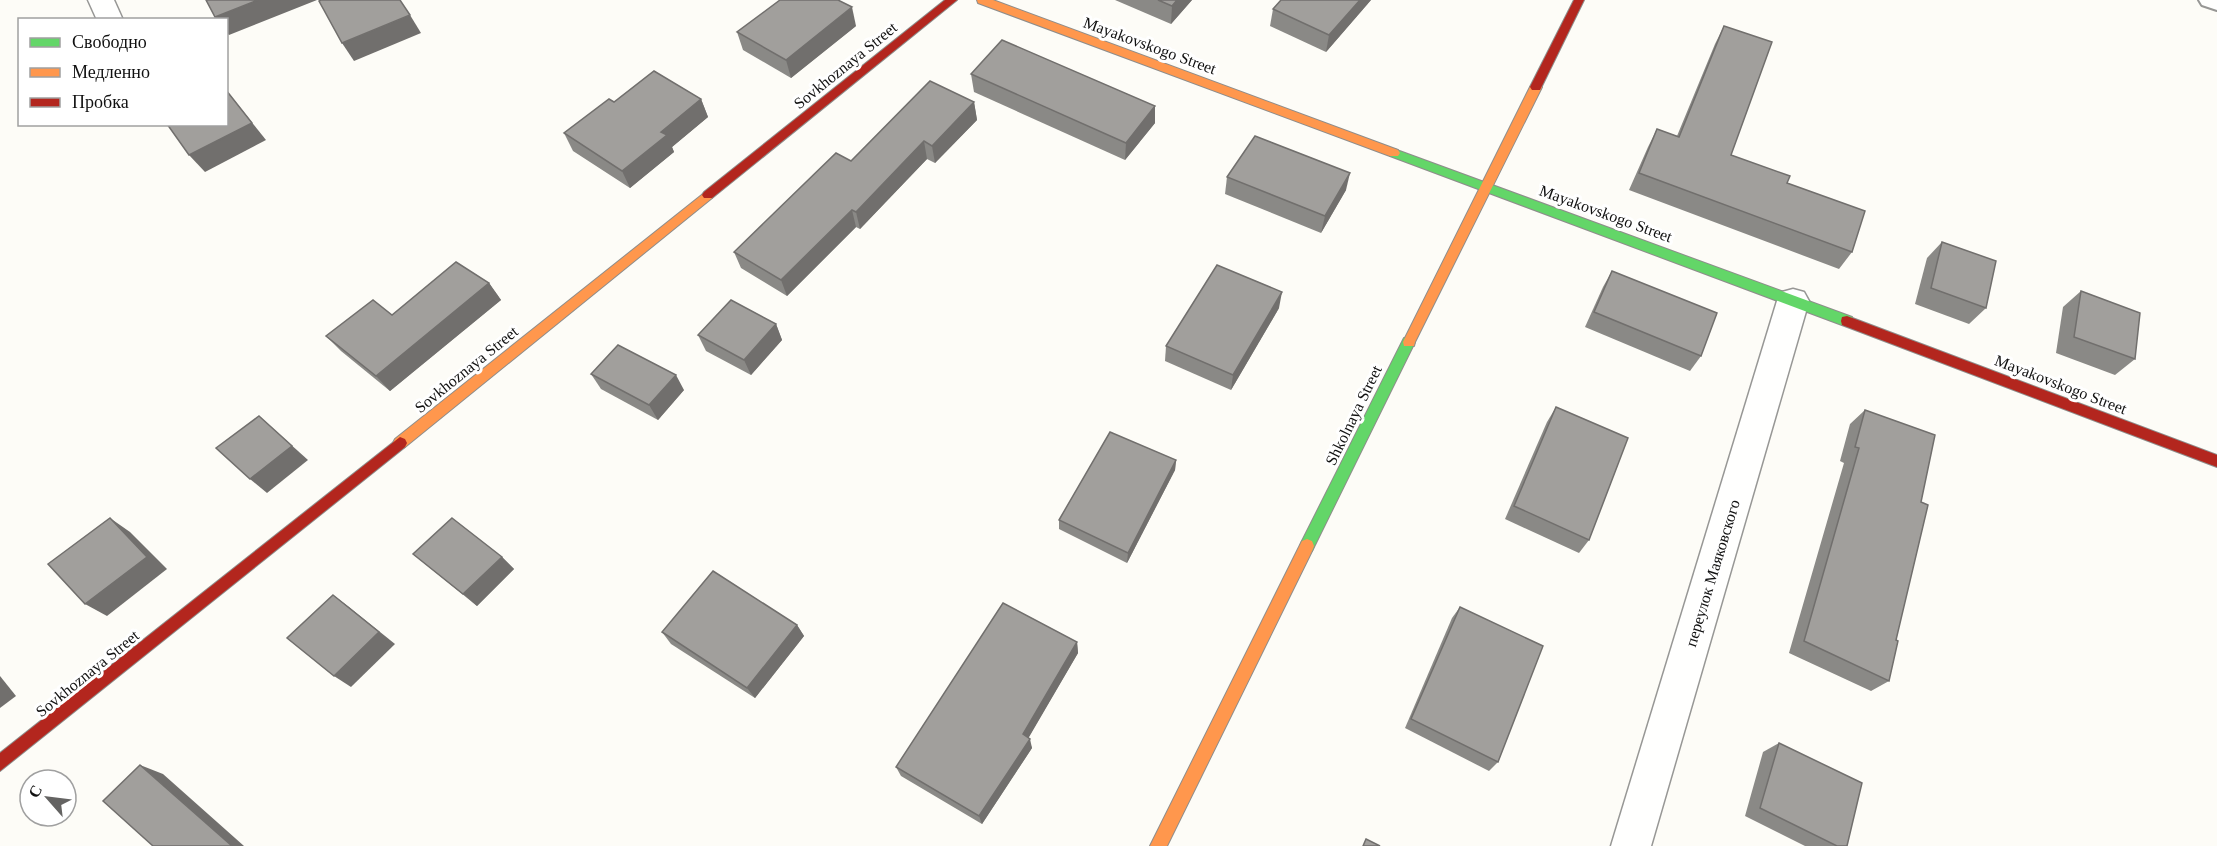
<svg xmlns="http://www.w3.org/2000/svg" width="2217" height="846" font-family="'Times New Roman',serif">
	<rect width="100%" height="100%" fill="#fdfcf7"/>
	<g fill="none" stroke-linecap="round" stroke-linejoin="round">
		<g stroke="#979795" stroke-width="4">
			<polygon id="lane" points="2199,0 2217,0 2217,10 2202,5"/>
		</g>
		<g stroke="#979795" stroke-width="3">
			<g id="street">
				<polygon points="88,0 114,0 123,20 97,20"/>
				<polygon points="1793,289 1804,292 1809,301 1651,846 1611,846 1777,301 1782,292"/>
			</g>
		</g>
		<g stroke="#8e8d8b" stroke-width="2">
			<g id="fast">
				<polygon points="1394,149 1852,317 1853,321 1852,325 1842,325 1390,156 1388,153 1390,150"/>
				<polygon points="1409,337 1414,338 1415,342 1312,551 1307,553 1302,551 1300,546 1302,541 1404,338"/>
			</g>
		</g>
		<g stroke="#8e8d8b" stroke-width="2">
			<g id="slow">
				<polygon points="977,0 993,0 1398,150 1400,153 1398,156 1390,156 978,3"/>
				<polygon points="1536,83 1542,87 1415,342 1414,346 1404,346 1403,342 1530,87"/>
				<polygon points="708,190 712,192 714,195 712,198 405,447 400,449 395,447 393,443 395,439"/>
				<polygon points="1307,539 1312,541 1314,546 1312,551 1167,846 1150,846 1302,541"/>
			</g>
		</g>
		<g stroke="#8e8d8b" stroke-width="2">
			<g id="jam">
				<polygon points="945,0 957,0 712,198 704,198 702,195 704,192"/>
				<polygon points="1574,0 1584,0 1540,90 1532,90 1530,87"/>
				<polygon points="1847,316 2217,455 2217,467 1842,325 1841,321 1842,317"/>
				<polygon points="400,437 405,439 407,443 405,447 0,771 0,753"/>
			</g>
		</g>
		<use href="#lane" fill="#fffffe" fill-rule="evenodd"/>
		<use href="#street" fill="#fffffe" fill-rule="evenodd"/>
		<use href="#fast" fill="#63d668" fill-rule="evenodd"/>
		<use href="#slow" fill="#ff974d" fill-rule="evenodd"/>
		<use href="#jam" fill="#b3261e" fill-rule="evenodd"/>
	</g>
	<g fill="#8a8986">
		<polygon points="1115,0 1192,0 1171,24"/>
		<polygon points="1371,0 1326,52 1270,26 1273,9"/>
		<polygon points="856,26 791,78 743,50 737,32"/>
		<polygon points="1724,26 1731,155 1787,183 1852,252 1839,269 1629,190 1648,147 1657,129 1677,136 1715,44"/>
		<polygon points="971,74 1155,123 1125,160 974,92"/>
		<polygon points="701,99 708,117 672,147 674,152 630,188 573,151 564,133 614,102"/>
		<polygon points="974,102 977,120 935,163 927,159 860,229 856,227 787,296 741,268 734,252 851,161"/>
		<polygon points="1227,177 1346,190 1321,233 1225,194"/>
		<polygon points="1942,242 1986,308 1969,324 1915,304 1927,258"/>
		<polygon points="1612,271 1701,356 1690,371 1585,327 1603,287"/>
		<polygon points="489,283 501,300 390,391 341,351 326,336"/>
		<polygon points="2081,291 2135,359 2115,375 2056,353 2063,307"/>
		<polygon points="1279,308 1231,390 1165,361 1166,346"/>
		<polygon points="776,324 782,340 751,375 706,351 698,335"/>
		<polygon points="591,374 684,390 658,420 601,389"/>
		<polygon points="1556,407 1589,540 1579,553 1505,519 1547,422"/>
		<polygon points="1865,410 1921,502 1889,681 1871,691 1789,653 1844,463 1840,461 1850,424"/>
		<polygon points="1176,460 1175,470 1127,563 1059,529 1059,520"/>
		<polygon points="413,554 502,557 514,569 477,606"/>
		<polygon points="1460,607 1498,762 1489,771 1405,728 1452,618"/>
		<polygon points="797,625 804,636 755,698 671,644 662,632"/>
		<polygon points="1077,642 1078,653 1028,738 1032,748 982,824 901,776 896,767"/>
		<polygon points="1779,743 1847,846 1805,846 1745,816 1763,752"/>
	</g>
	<g fill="#716f6d">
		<polygon points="258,0 317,0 229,35 226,32 226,20 217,20 215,17"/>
		<polygon points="1177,0 1192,0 1171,24 1172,6"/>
		<polygon points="1360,0 1371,0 1326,52 1329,35"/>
		<polygon points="852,7 856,26 791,78 786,60"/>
		<polygon points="410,15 421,33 354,61 342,43"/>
		<polygon points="226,90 266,140 205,172 189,155"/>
		<polygon points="701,99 708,117 672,147 674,152 630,188 622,171 661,132"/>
		<polygon points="974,102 977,120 935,163 932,146"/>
		<polygon points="1155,106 1155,123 1125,160 1126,143"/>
		<polygon points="924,141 927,159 860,229 856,212"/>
		<polygon points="1350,173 1346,190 1321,233 1325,216"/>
		<polygon points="852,210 856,227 787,296 781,280"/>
		<polygon points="489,283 501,300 390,391 376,376"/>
		<polygon points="1282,292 1279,308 1231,390 1233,375"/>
		<polygon points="776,324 782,340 751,375 744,360"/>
		<polygon points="676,375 684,390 658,420 649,405"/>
		<polygon points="259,416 308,460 267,493 250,479"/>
		<polygon points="1176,460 1175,470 1127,563 1128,553"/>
		<polygon points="110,518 130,532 167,569 107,616 85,604"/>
		<polygon points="502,557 514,569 477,606 463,594"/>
		<polygon points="333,595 349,607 395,644 351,687 334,676"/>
		<polygon points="797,625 804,636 755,698 747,688"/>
		<polygon points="1077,642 1078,653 1025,744 1023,734"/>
		<polygon points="0,676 16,696 0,708"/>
		<polygon points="1030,739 1032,748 982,824 979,816"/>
		<polygon points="140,765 163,774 244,846 232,846"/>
	</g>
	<g fill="#a19f9c" stroke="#716f6d" stroke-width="1.5">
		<polygon points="206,0 258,0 215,17"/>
		<polygon points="321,0 400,0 410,15 342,43 319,1"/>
		<polygon points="780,0 838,0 852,7 786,60 737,32"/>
		<polygon points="1158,0 1177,0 1172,6"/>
		<polygon points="1281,0 1360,0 1329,35 1273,9"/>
		<polygon points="1724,26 1772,42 1731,155 1790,176 1787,183 1865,211 1852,252 1639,173 1657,129 1679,137"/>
		<polygon points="1002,40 1155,106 1126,143 971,74"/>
		<polygon points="654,71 701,99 661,132 667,135 622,171 564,133 609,99 614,102"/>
		<polygon points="930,81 974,102 932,146 924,141 856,212 852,210 781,280 734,252 836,153 851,161"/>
		<polygon points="226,90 252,123 189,155 167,124 226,124"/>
		<polygon points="1255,136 1350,173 1325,216 1227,177"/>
		<polygon points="1942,242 1996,261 1986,308 1931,288"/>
		<polygon points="456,262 489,283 376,376 326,336 373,300 392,315"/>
		<polygon points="1217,265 1282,292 1233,375 1166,346"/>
		<polygon points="1612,271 1717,313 1701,356 1594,312"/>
		<polygon points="2081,291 2140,313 2135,359 2074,337"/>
		<polygon points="731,300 776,324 744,360 698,335"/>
		<polygon points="618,345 676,375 649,405 591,374"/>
		<polygon points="1556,407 1628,438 1589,540 1514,506"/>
		<polygon points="1865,410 1935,435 1921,502 1928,505 1896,640 1898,641 1889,681 1804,641 1859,448 1855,447"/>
		<polygon points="259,416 292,446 250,479 216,448"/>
		<polygon points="1110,432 1176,460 1128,553 1059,520"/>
		<polygon points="110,518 147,557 85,604 48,564"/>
		<polygon points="452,518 502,557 463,594 413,554"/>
		<polygon points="713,571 797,625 747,688 662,632"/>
		<polygon points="333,595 379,632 334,676 287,638"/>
		<polygon points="1003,603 1077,642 1023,734 1030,739 979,816 896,767"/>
		<polygon points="1460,607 1543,646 1498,762 1411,719"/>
		<polygon points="1779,743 1862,783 1847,846 1837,846 1760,808"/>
		<polygon points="140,765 232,846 153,846 103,801"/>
		<polygon points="1366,839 1380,846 1363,846"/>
	</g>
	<g text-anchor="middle" stroke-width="6" stroke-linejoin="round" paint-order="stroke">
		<g font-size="16" fill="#111" stroke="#fff">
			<text transform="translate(1150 45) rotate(20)" y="6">Mayakovskogo Street</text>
			<text transform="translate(845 65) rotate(-39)" y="6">Sovkhoznaya Street</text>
			<text transform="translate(1606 213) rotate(20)" y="6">Mayakovskogo Street</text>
			<text transform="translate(466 369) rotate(-39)" y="6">Sovkhoznaya Street</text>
			<text transform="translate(2061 384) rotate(21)" y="6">Mayakovskogo Street</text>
			<text transform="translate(1353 415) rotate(-64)" y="6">Shkolnaya Street</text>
			<text transform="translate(1712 573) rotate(-73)" y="6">переулок Маяковского</text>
			<text transform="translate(87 673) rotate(-39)" y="6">Sovkhoznaya Street</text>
		</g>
	</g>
	<rect x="18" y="18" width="210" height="108" fill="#ffffff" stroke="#a0a0a0" stroke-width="1.5"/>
	<rect x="30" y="38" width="30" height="9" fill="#63d668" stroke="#a0a0a0" stroke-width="1.5"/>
	<text x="72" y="48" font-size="18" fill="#111111">Свободно</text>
	<rect x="30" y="68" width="30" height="9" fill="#ff974d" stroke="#a0a0a0" stroke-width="1.5"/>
	<text x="72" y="78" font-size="18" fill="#111111">Медленно</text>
	<rect x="30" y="98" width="30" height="9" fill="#b3261e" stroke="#a0a0a0" stroke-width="1.5"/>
	<text x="72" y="108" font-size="18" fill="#111111">Пробка</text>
	<g transform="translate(48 798) rotate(298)"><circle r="28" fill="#ffffff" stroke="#a0a0a0" stroke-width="1.5"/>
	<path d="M0-4.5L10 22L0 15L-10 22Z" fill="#646362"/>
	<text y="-9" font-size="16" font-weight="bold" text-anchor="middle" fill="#111111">С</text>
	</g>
</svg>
